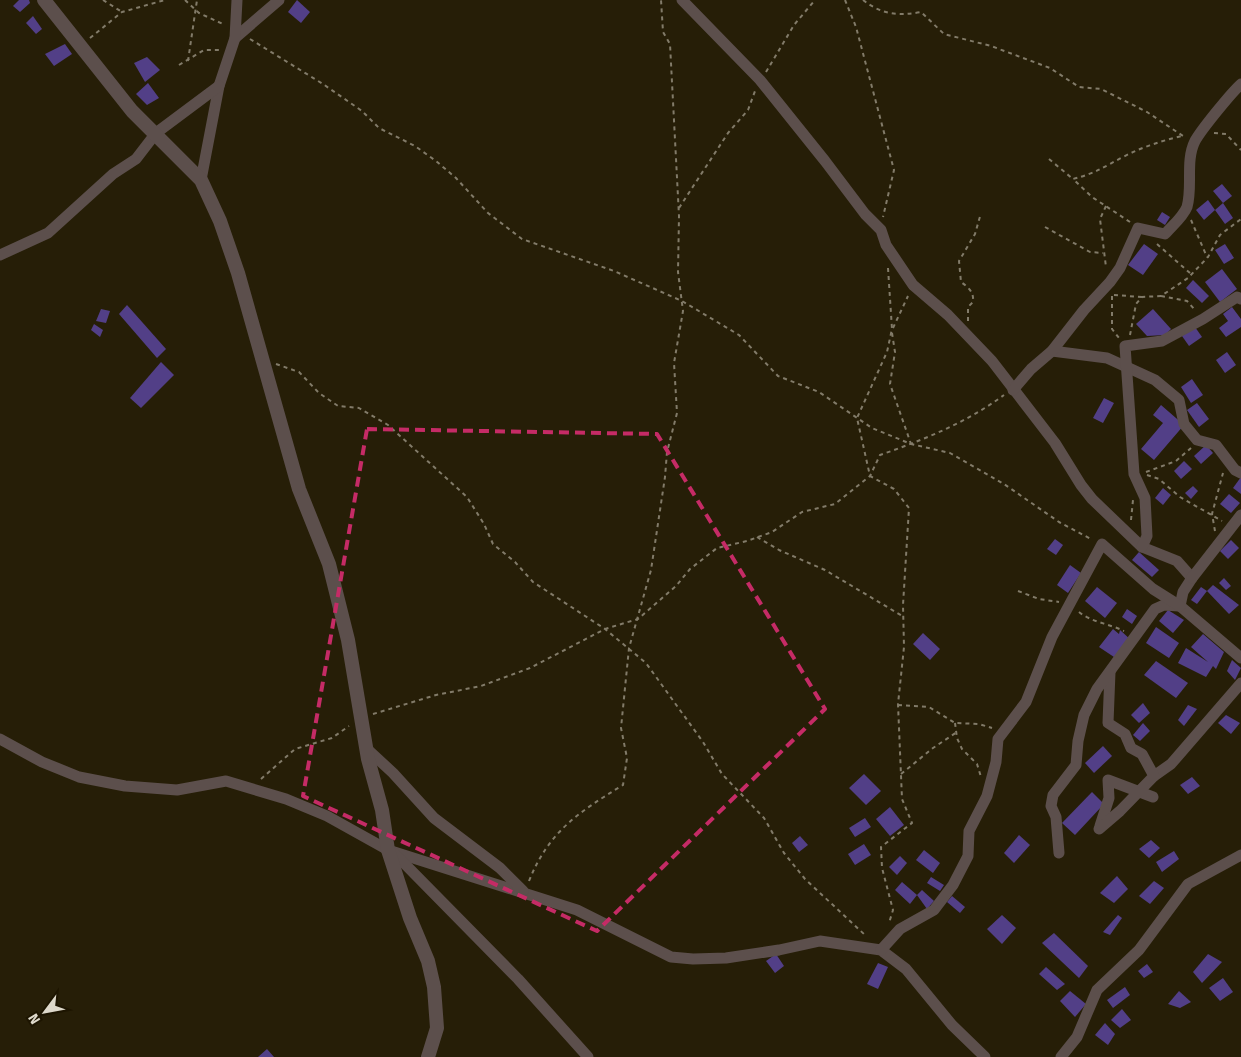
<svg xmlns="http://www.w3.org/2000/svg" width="1241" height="1057" font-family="'Fira Sans',sans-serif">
	<rect width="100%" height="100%" fill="#261e07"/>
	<g fill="#523f87">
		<polygon points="19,0 29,0 30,3 20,12 13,6"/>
		<polygon points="297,0 310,12 301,23 288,12"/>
		<polygon points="33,16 42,29 36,34 26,23"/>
		<polygon points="65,44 72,54 54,66 45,54"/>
		<polygon points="147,57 160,70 145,82 134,63"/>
		<polygon points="148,83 159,98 147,105 136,94"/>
		<polygon points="1222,184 1232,196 1223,203 1213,191"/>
		<polygon points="1208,200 1215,210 1204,220 1196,210"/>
		<polygon points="1223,203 1233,218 1225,224 1215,210"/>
		<polygon points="1162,212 1170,217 1165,225 1157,220"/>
		<polygon points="1144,244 1158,254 1143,275 1128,265"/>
		<polygon points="1225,244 1234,258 1224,264 1215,250"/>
		<polygon points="1222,269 1237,289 1220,302 1205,282"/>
		<polygon points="1193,280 1209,296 1202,303 1186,288"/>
		<polygon points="127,305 166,349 157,358 119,314"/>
		<polygon points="1232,307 1241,319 1241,327 1226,337 1219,328 1228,321 1223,314"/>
		<polygon points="101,309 110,311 106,323 96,321"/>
		<polygon points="1153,309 1171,329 1165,335 1147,336 1136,324"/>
		<polygon points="94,324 103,330 100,337 91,330"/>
		<polygon points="1195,327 1202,337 1189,346 1182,336"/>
		<polygon points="1227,352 1236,365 1225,373 1216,360"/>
		<polygon points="161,362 174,375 141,408 130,398"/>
		<polygon points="1192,379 1203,395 1191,403 1181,387"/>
		<polygon points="1104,398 1114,403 1103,423 1093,418"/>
		<polygon points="1197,403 1209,419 1199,427 1187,410"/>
		<polygon points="1161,405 1184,425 1154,460 1141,449 1163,423 1153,415"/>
		<polygon points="1206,445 1213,453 1201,464 1194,456"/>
		<polygon points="1184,461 1192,469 1181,479 1174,471"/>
		<polygon points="1241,477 1241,494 1233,488"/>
		<polygon points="1193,486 1198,491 1191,499 1185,493"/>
		<polygon points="1163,488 1171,495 1163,505 1155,498"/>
		<polygon points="1229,494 1240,503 1231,513 1220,504"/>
		<polygon points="1055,539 1063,545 1056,555 1047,549"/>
		<polygon points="1231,540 1239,548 1228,559 1220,551"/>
		<polygon points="1139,552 1159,570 1152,577 1132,560"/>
		<polygon points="1070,565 1081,573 1068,593 1057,585"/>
		<polygon points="1224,578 1231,586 1226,590 1219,583"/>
		<polygon points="1213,585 1239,605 1229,614 1207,591"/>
		<polygon points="1097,587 1117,603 1105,618 1085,601"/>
		<polygon points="1201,587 1207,591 1197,604 1191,600"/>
		<polygon points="1127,609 1137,616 1132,624 1122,617"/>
		<polygon points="1168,610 1184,620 1173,633 1159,621"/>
		<polygon points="1156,627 1179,643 1169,658 1146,643"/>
		<polygon points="1113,629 1119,634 1120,630 1132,641 1117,659 1099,647"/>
		<polygon points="923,633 940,649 930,660 913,644"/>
		<polygon points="1203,634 1224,652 1216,669 1213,666 1206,677 1178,663 1186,648 1208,662 1191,647"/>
		<polygon points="1232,660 1241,668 1235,680 1227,671"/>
		<polygon points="1156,661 1188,683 1176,698 1144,675"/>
		<polygon points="1143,703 1150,713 1139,723 1131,715"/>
		<polygon points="1188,705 1197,709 1184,726 1178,720"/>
		<polygon points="1226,715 1240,723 1231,734 1218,723"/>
		<polygon points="1143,723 1150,731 1140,741 1133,735"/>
		<polygon points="1103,746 1112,756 1094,773 1085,763"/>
		<polygon points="864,774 881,791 866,805 849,788"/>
		<polygon points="1192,777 1200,786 1188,794 1180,785"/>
		<polygon points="1092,792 1104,804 1075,835 1062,823"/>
		<polygon points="890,807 904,825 890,836 876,819"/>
		<polygon points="865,818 871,827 855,837 849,828"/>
		<polygon points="1019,835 1030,845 1014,863 1004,853"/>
		<polygon points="800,836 808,845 799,852 792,843"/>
		<polygon points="1151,840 1160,848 1149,858 1139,849"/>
		<polygon points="864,844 871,855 855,865 848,854"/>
		<polygon points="924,850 940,863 933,873 916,860"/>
		<polygon points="1174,851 1179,859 1162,872 1156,862"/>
		<polygon points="900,856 907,863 897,875 889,867"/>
		<polygon points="1117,876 1128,889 1114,903 1100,893"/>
		<polygon points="931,877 944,885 940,891 927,883"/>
		<polygon points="1154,881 1164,888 1150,904 1139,896"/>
		<polygon points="902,882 917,895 910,904 895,890"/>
		<polygon points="922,890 934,901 927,909 917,895"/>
		<polygon points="952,896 965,907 960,913 947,902"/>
		<polygon points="1002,915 1016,928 1002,944 987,929"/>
		<polygon points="1118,915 1122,918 1110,935 1103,932"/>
		<polygon points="1054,933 1088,966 1079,978 1042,943"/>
		<polygon points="776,954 784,966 775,973 766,961"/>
		<polygon points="1208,954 1222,962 1202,983 1193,972"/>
		<polygon points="878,963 888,967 878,989 867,984"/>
		<polygon points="1147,964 1153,972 1144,978 1138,971"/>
		<polygon points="1046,967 1065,984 1057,990 1039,974"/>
		<polygon points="1223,978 1233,992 1220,1001 1209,988"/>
		<polygon points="1125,987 1130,995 1113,1008 1107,1000"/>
		<polygon points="1070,991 1086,1004 1075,1017 1060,1001"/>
		<polygon points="1179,991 1191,1002 1180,1008 1168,1004"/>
		<polygon points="1122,1009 1131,1020 1120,1028 1111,1020"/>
		<polygon points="1105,1023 1115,1034 1108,1045 1095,1035"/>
		<polygon points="267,1049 274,1057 258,1057"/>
	</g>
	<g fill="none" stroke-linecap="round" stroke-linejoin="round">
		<g stroke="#827b69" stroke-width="2" stroke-dasharray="4 4" stroke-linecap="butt">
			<polyline points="103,0 122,12"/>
			<polyline points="185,0 199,13 225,25"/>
			<polyline points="845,0 856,27 894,170 883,217"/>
			<path d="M863,0c19,15 36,16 58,12l23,22 47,12 59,22 29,19 22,2 46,23 39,26"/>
			<polyline points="90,38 122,12 165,0"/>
			<polyline points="250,39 323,84 362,111 379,128 415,146 436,161 456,178 488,213 522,239 614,271 682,301 739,335 778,376 819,392 872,428 911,444 950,453 1004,484 1059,522 1091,539"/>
			<polyline points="188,61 197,0"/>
			<polyline points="179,65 204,50 219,50"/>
			<polyline points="766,72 794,25 815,0"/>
			<polyline points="1214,133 1226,134 1241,150"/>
			<polyline points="1049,159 1073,179"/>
			<polyline points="1106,206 1100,219 1106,267"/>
			<polyline points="679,208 728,133 748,110 755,91"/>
			<polyline points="1191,220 1207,257"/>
			<path d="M1130,222l-38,-25 -19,-18c23,-6 29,-11 50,-22 19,-10 38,-16 59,-21"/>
			<polyline points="1045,227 1090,252 1103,253"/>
			<polyline points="1157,244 1191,274"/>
			<polyline points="888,268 892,329 887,352 857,418 870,476 894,489 909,508 903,605 904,647 898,704 902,799 912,823 881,847 882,868 893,910 889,923"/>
			<polyline points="1114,295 1142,297"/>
			<polyline points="1112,296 1112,329 1119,338"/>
			<polyline points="1161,296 1187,301 1195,310"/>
			<path d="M968,321v-14l5,-5c1,-10 -4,-14 -12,-20l-2,-21 16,-27 6,-21"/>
			<polyline points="893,328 908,296"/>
			<polyline points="892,333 895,352 890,384 911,444"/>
			<polyline points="1130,335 1136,304 1142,297 1161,296 1188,278 1208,257 1220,235 1241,219"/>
			<polyline points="276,364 299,372 319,393 338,406 359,408 388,425 467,497 484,524 493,544 515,562 533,582 605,629 646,663 703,742 722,774 764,818 784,853 805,879 865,935"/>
			<polyline points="1146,472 1176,461 1191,448"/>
			<polyline points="1147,475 1159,479 1180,497 1222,521"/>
			<polyline points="1131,520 1133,500"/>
			<polyline points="1215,531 1212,514 1223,473"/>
			<polyline points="757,537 779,550 825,570 904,617"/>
			<polyline points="1018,591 1039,599 1059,602"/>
			<path d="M1079,612c12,10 31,12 45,19"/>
			<polyline points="898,705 929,707 955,723 979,724 992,728"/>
			<path d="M373,714l63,-19 45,-9 49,-18 75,-39 33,-10 38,-33 14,-17 27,-21 30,-7 25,-9 30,-20 33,-8 35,-28 10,-21c43,-15 86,-32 124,-60"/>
			<polyline points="955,723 957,738 962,749 977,764 981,777"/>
			<polyline points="901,774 933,748 957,732"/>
			<polyline points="261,779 295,749 332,738 349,726"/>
			<path d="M529,881c20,-50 50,-69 94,-96l4,-27 -6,-30 8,-80 22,-78 14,-93 2,-25 10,-39 -3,-50 9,-52 -5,-39 1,-56 -9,-172 -7,-12 -2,-32"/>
		</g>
		<g stroke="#5c4f4c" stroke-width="11">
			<polyline points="682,0 760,80 825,161 865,214 881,230 886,245 913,285 948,315 992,361 1055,443 1081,485 1092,499 1142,547 1177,561 1192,578 1183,592 1180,606 1241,658"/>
			<polyline points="235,38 279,0"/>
			<polyline points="201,180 219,86 235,38 237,0"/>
			<polyline points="0,255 48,233 113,174 136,159 156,133 219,86"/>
			<polyline points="1052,351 1107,358 1155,380 1179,400 1184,424 1197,440 1216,445 1235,470 1241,473"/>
			<path d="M1013,390l18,-21 21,-18 32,-41 26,-28 10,-14 18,-40 27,6c7,-8 18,-17 22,-27 6,-21 -2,-46 8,-66 6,-11 36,-48 46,-57"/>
			<polyline points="1142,547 1147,536 1145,498 1134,474 1125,346 1162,341 1203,319 1237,297 1241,299"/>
			<polyline points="1192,578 1241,515"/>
			<polyline points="0,739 42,762 79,777 125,786 177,790 226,781 286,799 327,816 388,850 577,910 671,957 693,959 726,958 779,950 820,941 881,950 906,969 952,1025 985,1057"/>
			<polyline points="366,748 393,773 434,818 500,868 523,891"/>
			<polyline points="1154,776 1171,764 1241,683"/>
			<polyline points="1100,826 1109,798 1108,780 1153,797"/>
			<polyline points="1099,829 1120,811 1154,776 1142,754 1131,748 1125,734 1108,723 1110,672"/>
			<polyline points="394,853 518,979 588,1057"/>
			<polyline points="1059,853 1056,817 1051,806 1053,795 1076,765 1078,741 1084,715 1097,689 1155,609 1164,605 1179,606"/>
			<polyline points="881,950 900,929 934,910 953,885 968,856 969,831 987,796 996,762 998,739 1026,702 1052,637 1102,544 1153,589 1180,606"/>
			<polyline points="1061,1057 1077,1037 1097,990 1139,950 1188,884 1241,855"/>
		</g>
		<polyline stroke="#5c4f4c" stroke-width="14" points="44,0 132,111 201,180 220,221 238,273 299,489 329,564 348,640 368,759 382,810 388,850 410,918 428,961 434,987 437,1028 428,1057"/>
	</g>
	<path fill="none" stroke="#c52b66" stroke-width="4" stroke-dasharray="10 6" stroke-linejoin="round" d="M367,429l290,5 168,275 -228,222 -294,-135z"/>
	<g transform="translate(45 1012) rotate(238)" stroke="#1d1501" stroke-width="4" paint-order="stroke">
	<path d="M0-4L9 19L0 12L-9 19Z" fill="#ded9cb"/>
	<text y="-8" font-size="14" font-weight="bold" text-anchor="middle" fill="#ded9cb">N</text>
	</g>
</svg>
